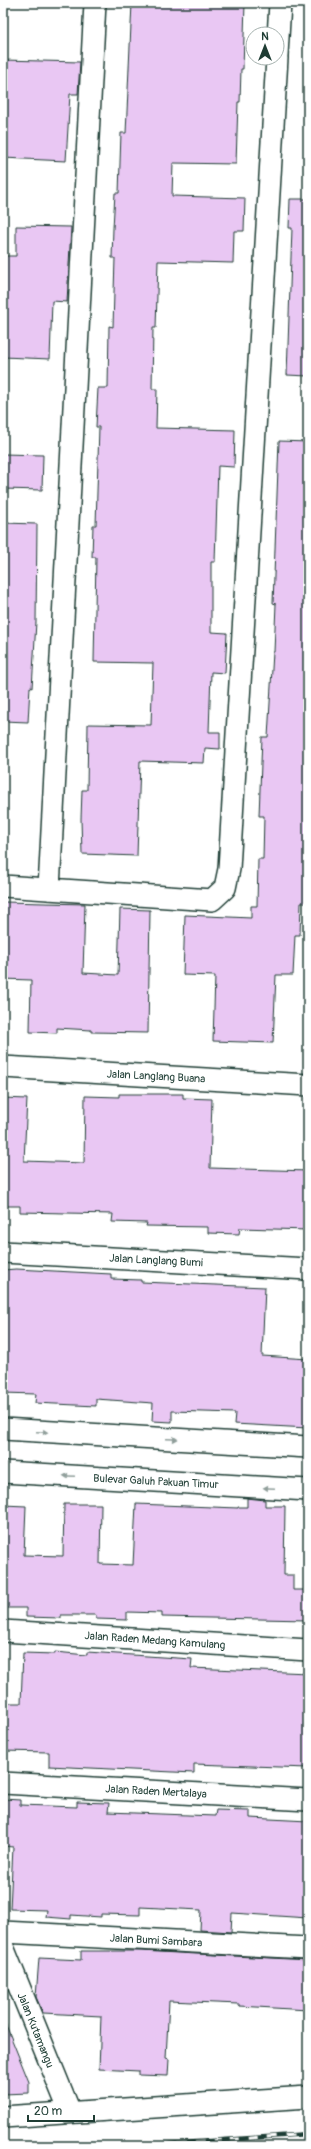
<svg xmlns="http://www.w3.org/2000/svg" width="311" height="2149" font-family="Pangolin,sans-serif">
	<rect width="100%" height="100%" fill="#fff"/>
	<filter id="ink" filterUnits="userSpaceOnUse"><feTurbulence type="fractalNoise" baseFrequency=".025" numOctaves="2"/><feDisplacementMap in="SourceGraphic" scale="8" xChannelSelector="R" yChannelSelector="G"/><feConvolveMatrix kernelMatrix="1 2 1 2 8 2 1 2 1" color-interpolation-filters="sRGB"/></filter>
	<g filter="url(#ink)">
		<g fill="#e9c7f3" stroke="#1f3d34">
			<polygon points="132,3 245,3 243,69 241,69 240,102 238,102 236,164 173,163 172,196 245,198 244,231 234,231 233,263 158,261 156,328 153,328 152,389 157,389 156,428 235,430 234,467 218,466 215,562 211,562 211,632 227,633 225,673 211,672 209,732 220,732 220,749 205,748 204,763 140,761 137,856 82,854 81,819 82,790 87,790 88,724 151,725 153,663 94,662 96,557 92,557 93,525 96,525 99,427 96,427 98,388 108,388 109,326 113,327 115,258 112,258 113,228 115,193 119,193 121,133 126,133"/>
			<polygon points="3,60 80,62 78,94 70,94 66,161 3,158"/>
			<polygon points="290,199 308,199 308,376 287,375 292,228 289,228"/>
			<polygon points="16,226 71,227 67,302 52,301 50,359 3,357 3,256 16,256"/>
			<polygon points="279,441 308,442 308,903 301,903 300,935 295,935 293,975 276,975 273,1043 213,1041 215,976 183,975 185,915 251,918 251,906 257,906 258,859 263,859 264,816 259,816 262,737 268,737 273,652 274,652 276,604 273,603"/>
			<polygon points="3,454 43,455 42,490 3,489"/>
			<polygon points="3,523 37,524 36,622 32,688 30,687 28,722 3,721"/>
			<polygon points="4,902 85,904 83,973 118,975 120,909 150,910 148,1033 91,1032 91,1030 57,1028 57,1033 30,1032 31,980 3,979"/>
			<polygon points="119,1094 183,1094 183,1098 212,1099 210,1168 308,1171 308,1230 240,1228 239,1234 208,1233 208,1227 146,1226 147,1223 112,1222 113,1214 20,1212 20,1206 3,1206 3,1098 27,1099 24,1161 84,1163 85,1096 119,1097"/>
			<polygon points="16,1269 111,1274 111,1279 141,1280 141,1282 265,1287 262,1356 308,1359 308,1428 234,1424 235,1413 172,1411 172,1422 152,1421 153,1403 96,1399 96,1406 35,1403 36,1394 3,1393 5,1320 3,1320 3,1270"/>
			<polygon points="247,1498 265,1500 265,1506 285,1506 284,1575 293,1575 293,1590 308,1590 308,1620 162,1617 162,1613 127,1612 127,1620 96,1619 96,1615 61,1615 61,1618 26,1617 26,1608 3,1608 3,1505 26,1506 24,1555 63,1556 64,1504 101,1504 100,1564 133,1565 136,1504 238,1508 238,1507 247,1507"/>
			<polygon points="55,1652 87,1655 87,1652 192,1659 191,1668 308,1673 308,1768 194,1764 194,1773 49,1766 49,1752 3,1751 3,1703 21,1703 23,1653 55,1654"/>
			<polygon points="3,1799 20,1800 20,1805 77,1807 77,1802 109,1803 108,1812 215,1816 216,1810 250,1811 250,1818 308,1821 308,1918 232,1913 231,1932 200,1930 201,1910 140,1907 140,1915 101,1914 101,1917 71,1915 71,1919 46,1917 47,1910 10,1909 13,1847 3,1846"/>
			<polygon points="81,1951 141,1951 308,1960 308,2010 239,2006 239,2004 169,2001 166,2058 169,2059 168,2076 139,2075 139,2071 99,2069 101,2016 43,2013 36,1997 39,1958 81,1960"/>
			<polygon points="4,2020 29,2082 29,2093 3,2094"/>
		</g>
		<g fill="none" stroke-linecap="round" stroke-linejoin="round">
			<g stroke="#1f3d34" stroke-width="24">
				<g id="street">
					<polyline points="277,55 280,3"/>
					<polyline points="3,886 212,900 225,888 229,869 277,58"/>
					<polyline points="49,889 95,3"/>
					<polyline points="3,1067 308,1085"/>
					<polyline points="3,1252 308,1269"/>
					<polyline points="3,1429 308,1447"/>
					<polyline points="3,1472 308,1490"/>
					<polyline points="3,1631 308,1650"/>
					<polyline points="3,1783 308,1800"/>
					<polyline points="3,1932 308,1948"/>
					<polyline points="3,1947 70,2112"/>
					<polyline points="3,2117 308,2097"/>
				</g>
			</g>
			<use href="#street" stroke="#fff" stroke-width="21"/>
			<g stroke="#1f3d34" stroke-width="4.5">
				<polyline id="rail" points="141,2146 308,2134"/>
			</g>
			<use href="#rail" stroke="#fff" stroke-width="3" stroke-dasharray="9" stroke-linecap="butt"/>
		</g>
		<defs><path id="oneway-solid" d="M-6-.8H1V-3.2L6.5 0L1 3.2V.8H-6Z"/></defs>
		<g fill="#8f9e9a">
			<use href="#oneway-solid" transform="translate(42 1432) rotate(3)"/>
			<use href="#oneway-solid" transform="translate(172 1439) rotate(3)"/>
			<use href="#oneway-solid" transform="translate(69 1476) rotate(-177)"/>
			<use href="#oneway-solid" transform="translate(269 1488) rotate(-177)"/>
		</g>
	</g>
	<g text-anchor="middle" stroke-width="3" stroke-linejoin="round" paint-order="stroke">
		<g font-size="11" fill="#1f3d34" stroke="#fff">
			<text transform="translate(156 1076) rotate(3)" y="4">Jalan Langlang Buana</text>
			<text transform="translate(156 1260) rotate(3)" y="4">Jalan Langlang Bumi</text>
			<text transform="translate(156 1481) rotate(3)" y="4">Bulevar Galuh Pakuan Timur</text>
			<text transform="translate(155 1640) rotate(4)" y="4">Jalan Raden Medang Kamulang</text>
			<text transform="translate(156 1791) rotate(3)" y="4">Jalan Raden Mertalaya</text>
			<text transform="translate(156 1940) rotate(3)" y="4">Jalan Bumi Sambara</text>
			<text transform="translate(36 2030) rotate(68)" y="4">Jalan Kutamangu</text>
		</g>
	</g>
	<rect width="311" height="2149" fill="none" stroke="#fff" stroke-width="16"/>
	<rect x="8" y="8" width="295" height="2133" fill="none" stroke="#1f3d34" stroke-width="1.5" filter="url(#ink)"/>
	<g transform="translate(265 46)"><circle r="19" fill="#ffffff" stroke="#a5b1ae"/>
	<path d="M0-3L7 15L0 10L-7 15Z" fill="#1f3d34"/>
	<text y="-6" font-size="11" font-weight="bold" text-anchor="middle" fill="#1f3d34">N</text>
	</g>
	<path d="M28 2115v6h66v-6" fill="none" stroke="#1f3d34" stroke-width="2"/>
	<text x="34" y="2115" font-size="12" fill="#1f3d34" stroke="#ffffff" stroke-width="3" paint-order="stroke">20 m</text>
</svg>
